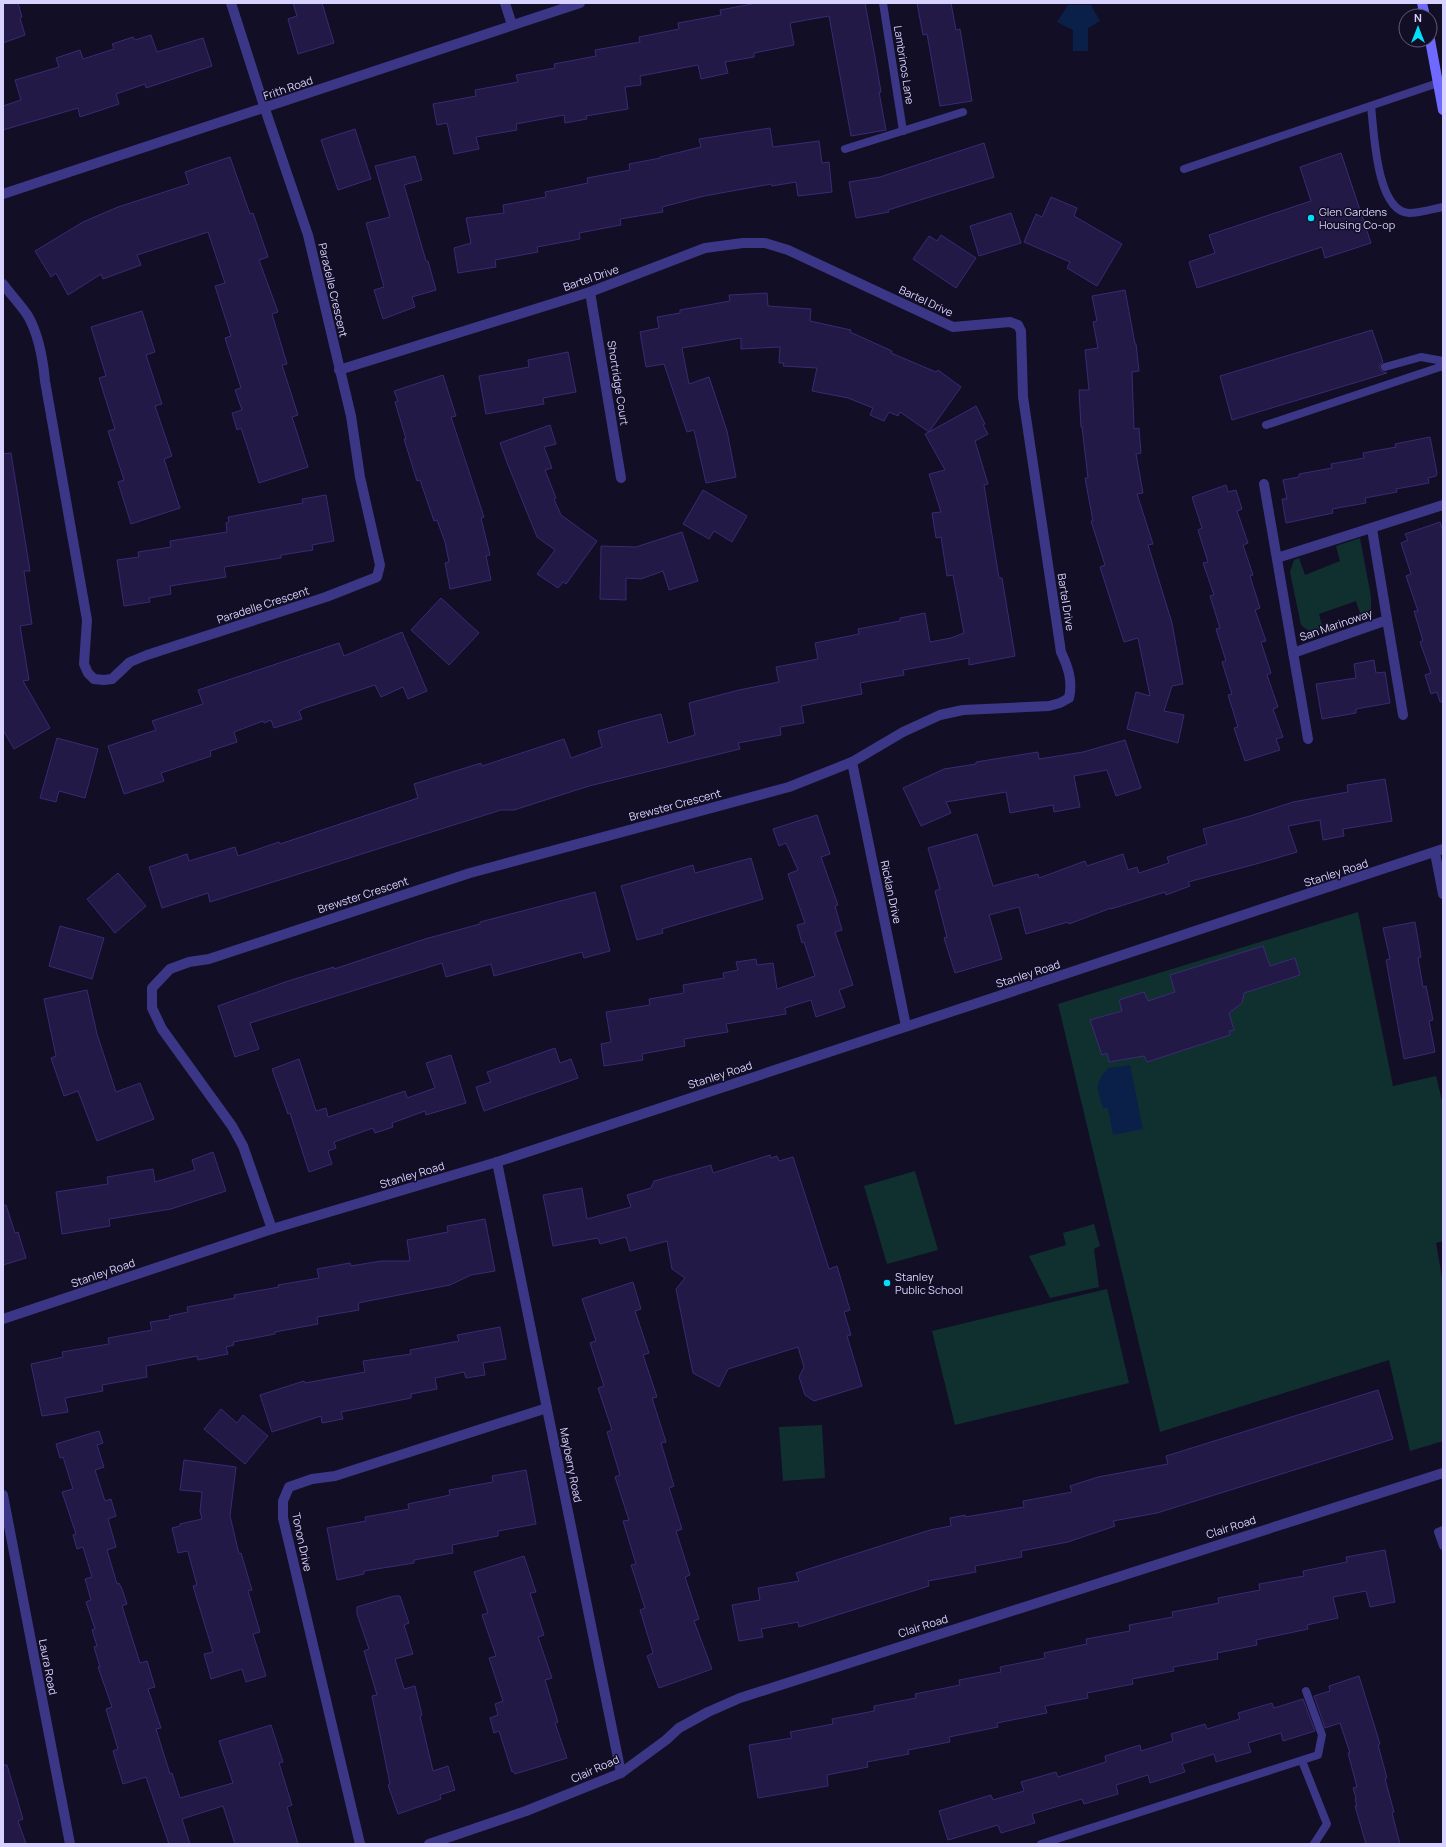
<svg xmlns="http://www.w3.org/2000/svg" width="1446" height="1847" font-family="Manrope,sans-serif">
	<rect width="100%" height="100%" fill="#120e25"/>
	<g fill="#10302f">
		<path d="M1360,538l11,59v12l-10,7 -5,-15 -37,13 4,15c-10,3 -15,3 -22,-4l-11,-53 4,-12 5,-2 6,17 35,-14 -4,-15z"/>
		<polygon points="1358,912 1393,1086 1436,1076 1443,1105 1443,1241 1436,1243 1443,1283 1443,1441 1410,1451 1389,1360 1160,1432 1058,1004"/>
		<polygon points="915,1171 938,1250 887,1264 864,1186"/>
		<polygon points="1094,1224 1100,1246 1094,1249 1099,1287 1050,1298 1029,1256 1066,1245 1063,1233"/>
		<polygon points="1107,1289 1129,1383 955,1425 932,1331"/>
		<polygon points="822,1425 825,1478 783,1481 779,1427"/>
	</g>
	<g fill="#0a2048">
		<polygon points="1068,5 1091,5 1100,21 1088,28 1088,51 1073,51 1073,30 1057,22"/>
		<path d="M1130,1065l13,64 -30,6 -5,-27h-5c-6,-19 -9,-24 5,-40z"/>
	</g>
	<g fill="#231947" stroke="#3a2a74">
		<polygon points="3,3 18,3 22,17 20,18 25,35 3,43"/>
		<polygon points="293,3 322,3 334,43 298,54 288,19 297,16"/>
		<polygon points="757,3 865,3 875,57 881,92 879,92 886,130 851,136 829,16 790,23 794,45 754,53 754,57 725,62 728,73 701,79 698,65 640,76 641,85 625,87 628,109 586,116 587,119 565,123 564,115 516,124 517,130 476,137 479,149 454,154 447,123 437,125 433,104 476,96 475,90 518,82 516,75 555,68 554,64 596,56 595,50 640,42 639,37 679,29 678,23 721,15 720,10"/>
		<polygon points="917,3 951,3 956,30 960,29 972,101 940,106 927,34 923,35"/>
		<polygon points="151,35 157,52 203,38 212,66 146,88 145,84 116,94 119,104 80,117 78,108 3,130 3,106 21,100 15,80 59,67 56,58 80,50 83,59 114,49 112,44 133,37 135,40"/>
		<polygon points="770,128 773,147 819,141 822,163 829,162 832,192 798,196 796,182 772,186 771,184 704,196 662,207 663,212 620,219 621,225 579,233 580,239 537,247 538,252 495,260 496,267 458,273 454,248 471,243 466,218 504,213 503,205 546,197 545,192 588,183 587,178 630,170 629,164 660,158 660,157 701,147 699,139"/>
		<polygon points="355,129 371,179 338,190 321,140"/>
		<polygon points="984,143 994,177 888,210 889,212 856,218 849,182 880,177"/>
		<polygon points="1341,153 1371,243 1325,258 1322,247 1197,288 1189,262 1215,253 1209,235 1311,201 1300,167"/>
		<polygon points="415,156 422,180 404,185 426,261 428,261 436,290 412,297 415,307 383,319 374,290 384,287 366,223 390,217 375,166"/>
		<polygon points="230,157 250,214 253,213 268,257 259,260 278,312 272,314 287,364 282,365 298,415 292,417 308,467 259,483 241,428 237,430 232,413 242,410 235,390 241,388 225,338 231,336 215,286 225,283 208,232 137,255 141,265 103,279 101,274 68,295 56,273 51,277 35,251 83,222 118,207 189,184 185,172"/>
		<polygon points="1051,197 1077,208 1074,216 1122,244 1097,286 1067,268 1070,262 1024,242 1036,214 1042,217"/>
		<polygon points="1011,213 1021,243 979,256 970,226"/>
		<polygon points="941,235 976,258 956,288 913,259 929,236 937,241"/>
		<polygon points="1125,290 1135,344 1136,344 1139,371 1132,372 1134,429 1139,428 1141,453 1136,454 1143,493 1137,494 1153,544 1148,545 1172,623 1183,684 1172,686 1164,711 1184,715 1178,743 1127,729 1136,692 1150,696 1138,638 1124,642 1100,567 1105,565 1091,521 1093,521 1085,478 1088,478 1082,427 1081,427 1079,390 1089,390 1085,350 1098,348 1093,322 1097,321 1092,296"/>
		<polygon points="767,293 768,306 811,309 810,321 851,330 850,332 892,351 891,353 936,372 938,370 961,387 929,432 976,406 985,424 983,425 988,434 975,441 988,484 984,485 999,578 1002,578 1015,656 969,665 969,658 903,670 904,675 860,683 862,694 801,706 804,723 780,727 781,735 738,743 740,749 589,786 514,810 501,810 210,902 208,893 162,908 149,867 187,854 189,861 235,847 238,856 279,842 280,844 418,798 414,784 481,763 482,766 564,739 571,758 602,747 598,731 633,721 661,714 668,743 695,735 689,703 739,690 779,682 776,667 818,659 815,643 859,634 858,629 900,621 900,618 925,613 930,642 951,638 964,633 953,575 947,576 941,537 936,538 932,513 941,512 929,474 945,470 925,434 929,432 900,412 898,416 889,412 884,421 870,415 873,408 848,398 812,391 817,368 783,366 784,363 779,363 780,347 741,349 741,338 682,348 689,384 709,377 727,431 736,477 706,483 694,430 687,432 664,364 646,367 640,332 659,328 657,317 680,313 680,310 730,301 729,295"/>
		<polygon points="142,311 155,352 146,355 162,404 155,406 172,456 164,459 180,508 131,524 118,482 124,480 108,431 115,429 99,378 106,376 91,327"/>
		<polygon points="1372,330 1383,362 1380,365 1380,369 1383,372 1387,373 1232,420 1220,376"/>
		<polygon points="568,352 576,392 543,398 544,404 486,414 479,376 529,367 528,360"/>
		<polygon points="443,375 456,416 451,417 484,517 481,518 490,555 486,556 491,580 450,589 445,563 449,562 445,542 437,520 434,521 420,480 417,481 404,439 406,439 395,402 398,401 394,391"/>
		<polygon points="550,425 556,444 544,447 552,468 545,470 556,498 554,499 561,515 597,541 566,584 563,582 558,588 537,574 555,550 537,537 508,465 500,443"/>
		<polygon points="1430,437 1437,473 1436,476 1428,478 1429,483 1396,489 1397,492 1365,498 1366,503 1332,509 1333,513 1286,523 1282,499 1287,499 1283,480 1299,477 1299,474 1332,468 1331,464 1364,458 1363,453 1396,447 1395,444"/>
		<polygon points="11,453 30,571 24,571 32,624 20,626 29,680 23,681 50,728 14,749 3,730 3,454"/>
		<polygon points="1226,485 1228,492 1236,490 1242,509 1237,511 1248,543 1243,545 1253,575 1250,576 1260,608 1255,610 1266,641 1261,642 1271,673 1267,675 1278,707 1273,709 1283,737 1276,739 1280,750 1245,761 1234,728 1238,727 1228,695 1232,694 1222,662 1226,661 1216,629 1220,628 1210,596 1214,595 1203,563 1208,562 1198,530 1202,528 1192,497"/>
		<polygon points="703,490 747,516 732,542 714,531 709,539 683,524"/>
		<polygon points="326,495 334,541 312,545 313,550 281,555 281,558 224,567 226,577 170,586 171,594 149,598 150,602 124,606 117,560 139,557 138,552 171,547 170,541 227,532 226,523 229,522 228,517 303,503 302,499"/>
		<polygon points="1440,522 1443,531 1443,701 1440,702 1437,692 1431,694 1425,675 1431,673 1420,642 1423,641 1414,611 1418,611 1406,576 1411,574 1401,543 1408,540 1405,534"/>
		<polygon points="682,532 698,581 669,590 663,571 641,579 626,578 626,600 600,599 601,546 636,547"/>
		<polygon points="441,598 479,633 449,665 411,630"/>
		<polygon points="402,632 427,691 408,699 403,687 381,697 375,685 305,708 299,711 302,719 274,728 271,720 264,723 263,721 234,732 237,742 210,751 211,756 161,773 164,781 124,794 108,746 156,730 152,721 203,704 198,690 339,643 344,656"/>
		<polygon points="1374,660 1376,673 1385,672 1390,703 1356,709 1356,713 1322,719 1316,684 1356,678 1354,664"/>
		<polygon points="57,738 98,749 85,798 59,791 56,802 40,798"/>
		<polygon points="1125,740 1141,788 1116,796 1107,770 1074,776 1080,807 1054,812 1053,805 1010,813 1006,792 946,802 951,813 921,826 903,788 944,769 976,764 976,762 1038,752 1039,759 1083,752"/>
		<polygon points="1385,779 1392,821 1343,829 1344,836 1323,840 1320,820 1288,826 1297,852 1256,864 1188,882 1190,886 1166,895 1165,892 1111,909 1111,908 1069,924 1068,922 1026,934 1019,907 989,915 1002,959 955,973 944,938 947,937 935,891 940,889 928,848 977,834 993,886 1038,874 1039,878 1085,861 1087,866 1123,854 1128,870 1137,867 1139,873 1169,863 1167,857 1207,844 1203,829 1250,816 1293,802 1348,792 1347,785"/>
		<polygon points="817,815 830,854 821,857 838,905 835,906 842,930 835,932 853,985 839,990 845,1007 816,1017 811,1000 785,1008 786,1014 726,1024 728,1032 684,1039 685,1046 642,1054 643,1060 604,1066 601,1044 611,1042 606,1012 650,1005 649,999 684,993 683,985 724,978 723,973 738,970 736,962 756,959 757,965 773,963 777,989 815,976 804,942 802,943 797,925 805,923 788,874 798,870 786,843 779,846 773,829"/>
		<polygon points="751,858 763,899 662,929 663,933 637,940 621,886 693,865 695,873"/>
		<polygon points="118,873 146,906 115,933 87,899"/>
		<polygon points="595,892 610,951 584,958 582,952 494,976 491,964 446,977 442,963 250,1023 259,1049 235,1057 218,1006 288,981 334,967 334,969 425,939 480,924 480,922"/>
		<polygon points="1415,922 1421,957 1418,958 1423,987 1426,986 1433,1020 1429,1021 1435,1052 1404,1059 1386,960 1390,959 1383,928"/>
		<polygon points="60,926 104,938 92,979 49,966"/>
		<polygon points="1263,946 1270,966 1295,958 1300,975 1244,993 1242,1003 1229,1013 1234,1030 1229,1031 1230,1035 1147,1062 1144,1056 1109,1062 1107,1053 1102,1055 1090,1020 1122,1011 1119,1000 1144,992 1148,1001 1175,992 1170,975"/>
		<polygon points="87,990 97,1034 116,1092 140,1083 154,1119 97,1141 78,1091 64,1096 51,1058 56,1056 44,999"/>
		<polygon points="555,1048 560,1063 571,1059 578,1078 484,1111 476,1087 491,1082 487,1072"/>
		<polygon points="451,1055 466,1103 426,1115 425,1111 392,1123 393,1127 375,1133 373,1128 334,1142 336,1148 328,1151 332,1164 309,1172 290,1113 288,1114 272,1069 299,1059 316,1111 326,1108 328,1117 405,1091 407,1098 435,1088 426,1063"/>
		<polygon points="213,1152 226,1191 171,1209 109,1219 110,1226 62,1234 56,1192 108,1184 107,1177 153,1169 155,1182 195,1170 192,1160"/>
		<polygon points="770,1155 771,1158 777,1156 779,1161 793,1157 829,1269 837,1266 850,1310 844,1312 851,1335 847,1336 862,1386 814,1401 805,1395 799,1377 804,1367 798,1347 728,1369 719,1387 693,1373 676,1289 685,1278 672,1269 667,1241 630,1251 626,1237 600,1244 598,1238 553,1246 543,1195 582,1188 587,1219 631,1207 627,1195 651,1188 654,1181 711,1165 713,1173"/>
		<polygon points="3,1205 6,1205 15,1233 18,1232 26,1258 3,1265"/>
		<polygon points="485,1219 495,1271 471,1275 450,1285 358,1303 359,1310 317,1317 318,1324 275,1332 275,1334 233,1342 234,1345 226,1347 228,1354 198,1360 197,1356 146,1366 147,1377 102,1385 103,1391 65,1398 68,1412 42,1416 31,1364 63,1357 62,1352 109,1344 108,1338 152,1330 150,1322 170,1319 169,1316 188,1312 187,1307 235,1298 234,1295 279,1287 278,1285 319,1278 317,1269 350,1263 351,1266 381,1261 410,1261 407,1240 448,1232 447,1226"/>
		<polygon points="633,1282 641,1309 635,1311 649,1353 643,1355 657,1397 652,1398 666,1442 661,1443 674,1486 669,1488 682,1529 676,1531 690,1575 685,1577 699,1619 694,1621 712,1669 659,1688 647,1656 653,1653 640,1610 645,1608 631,1565 636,1564 623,1521 629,1520 615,1477 620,1475 607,1432 612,1430 598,1388 604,1386 590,1343 596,1341 582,1299"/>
		<polygon points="500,1327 506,1359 483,1363 485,1375 466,1378 464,1372 435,1378 437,1389 411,1394 411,1398 341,1412 343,1419 322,1423 321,1416 272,1432 260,1395 304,1381 305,1383 365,1372 363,1361 411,1354 410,1350 459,1341 457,1335"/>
		<polygon points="1378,1390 1393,1439 1157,1513 1113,1521 1115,1526 1068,1542 1021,1551 1022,1557 975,1566 976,1572 928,1581 929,1586 799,1627 798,1622 761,1629 763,1637 739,1641 732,1605 760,1600 758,1588 799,1581 796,1573 930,1530 951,1526 950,1518 965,1515 965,1517 1024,1507 1023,1501 1072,1492 1070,1486 1098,1477 1168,1464 1166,1456"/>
		<polygon points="221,1409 237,1423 243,1415 268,1436 245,1464 204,1429"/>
		<polygon points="99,1431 103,1443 97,1445 104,1467 95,1470 105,1501 111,1499 116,1516 108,1519 116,1547 107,1550 117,1584 119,1583 122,1589 127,1604 122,1606 140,1663 147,1661 155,1687 148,1689 161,1728 156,1729 170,1774 172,1773 180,1798 233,1783 219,1741 271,1725 283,1762 279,1763 292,1805 287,1807 298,1844 235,1844 223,1806 182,1819 190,1844 169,1844 146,1777 123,1784 113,1751 118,1749 106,1709 112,1707 98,1667 100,1667 94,1647 97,1646 92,1630 95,1629 86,1602 91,1600 85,1579 92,1577 83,1547 77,1549 73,1535 76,1534 62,1492 73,1489 63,1457 60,1458 56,1444"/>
		<polygon points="184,1460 236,1467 230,1516 239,1554 241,1553 252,1590 248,1591 260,1632 253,1634 266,1676 246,1682 242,1669 211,1679 204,1654 213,1652 193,1586 197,1585 188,1552 187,1551 178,1553 172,1528 180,1526 180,1524 202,1519 200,1511 202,1492 180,1490"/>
		<polygon points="526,1470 536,1524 498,1531 498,1536 452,1545 453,1553 414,1560 414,1563 364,1571 364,1574 337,1580 327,1528 366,1521 365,1517 409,1509 408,1504 450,1495 449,1490 493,1482 492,1476"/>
		<polygon points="1385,1550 1395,1602 1370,1607 1366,1591 1333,1597 1338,1618 1307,1625 1308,1629 1256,1640 1257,1645 1217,1653 1218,1659 1173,1667 1174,1671 1132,1679 1133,1684 1087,1693 1088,1698 1045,1706 1047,1713 997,1723 998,1727 949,1737 950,1742 908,1750 909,1754 867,1762 868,1767 827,1775 828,1786 758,1798 749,1745 792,1738 790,1732 833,1724 832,1719 874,1711 874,1706 916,1698 915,1694 960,1685 959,1680 1001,1672 1000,1667 1045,1658 1044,1653 1087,1644 1086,1639 1130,1631 1129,1625 1173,1617 1172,1612 1219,1603 1218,1598 1260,1590 1259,1584 1304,1576 1303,1571 1347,1562 1346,1557"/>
		<polygon points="524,1556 536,1592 530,1593 544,1635 538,1637 552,1678 545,1680 558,1722 555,1723 567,1758 515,1774 513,1771 512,1772 499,1731 494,1733 490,1718 498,1715 495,1704 503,1701 489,1658 496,1656 482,1615 488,1613 474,1572"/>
		<polygon points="394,1596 400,1596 409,1623 404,1625 413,1654 395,1659 404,1689 415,1686 422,1715 420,1716 433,1771 448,1766 455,1790 440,1795 441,1799 398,1814 388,1785 390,1784 372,1696 377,1695 364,1651 369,1649 357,1614 357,1607"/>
		<polygon points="1359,1676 1380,1744 1378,1745 1387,1778 1385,1779 1394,1812 1392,1813 1400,1844 1366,1844 1355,1806 1357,1806 1355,1799 1356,1798 1353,1788 1357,1787 1348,1753 1350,1753 1340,1723 1325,1728 1314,1696 1330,1691 1329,1686"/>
		<polygon points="1303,1699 1315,1731 1283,1741 1281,1733 1248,1743 1251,1752 1216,1762 1214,1754 1182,1764 1185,1772 1150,1783 1148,1775 1116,1785 1118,1794 1084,1804 1082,1799 1032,1814 1035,1823 1001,1833 998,1825 948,1840 939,1811 991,1795 993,1800 1024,1791 1021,1782 1056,1772 1058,1777 1106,1762 1105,1756 1140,1745 1141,1751 1173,1741 1171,1734 1205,1724 1207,1729 1240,1719 1238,1713 1272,1703 1274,1708"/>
		<polygon points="3,1765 7,1765 23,1819 18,1821 26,1844 3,1844"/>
	</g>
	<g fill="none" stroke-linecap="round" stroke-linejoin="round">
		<g stroke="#3b3786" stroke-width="8">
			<polyline points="883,3 903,131"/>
			<path d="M1371,106c3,25 5,105 38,107 11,0 24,-4 34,-6"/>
			<polyline points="845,149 963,112"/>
			<polyline points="1184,169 1438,83"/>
			<polyline points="1385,367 1421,357 1443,361"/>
			<polyline points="1266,425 1443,366"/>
			<polyline points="1443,1530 1438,1532 1443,1546"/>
			<polyline points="1302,1761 1327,1824 1314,1844"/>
			<polyline points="1041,1844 1318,1755 1322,1735 1306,1691"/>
		</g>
		<g stroke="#3b3786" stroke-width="10">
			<polyline points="505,3 512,25"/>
			<polyline points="3,194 580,3"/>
			<path d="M3,284c8,11 18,21 25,32 11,19 15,44 17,65l42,239 -3,44 4,9 6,6 10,1 8,-1 18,-17 17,-7 179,-58 51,-20 3,-12 -20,-88 -9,-61 -43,-181 -43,-126 -34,-106"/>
			<polyline points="590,292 621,478"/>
			<polyline points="1264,484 1308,739"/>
			<polyline points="1372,529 1403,715"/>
			<polyline points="1277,558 1443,505"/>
			<polyline points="1293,653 1387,620"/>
			<polyline points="852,762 906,1026"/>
			<polyline points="1435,853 1443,894"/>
			<polyline points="497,1162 621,1773"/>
			<path d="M272,1229l-29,-83 -11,-20 -70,-97 -10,-21v-20l18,-19 19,-7 20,-3 261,-86 319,-86 63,-25 51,-30 37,-17 23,-5 86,-4 11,-3 9,-5c4,-17 -1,-31 -8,-46l-38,-255 -2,-66 -3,-6 -8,-3 -57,5 -165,-77 -23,-7h-22l-38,5 -115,44 -251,78"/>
			<polyline points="3,1319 272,1229 497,1162 1443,849"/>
			<polyline points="3,1495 70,1844"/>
			<polyline points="360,1844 283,1518 283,1501 289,1487 312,1479 335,1476 547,1408"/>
			<polyline points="429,1844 526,1811 621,1773 666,1740 679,1728 708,1712 740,1698 1443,1473"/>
		</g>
		<g stroke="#6f69ff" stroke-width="10">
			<polyline points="1422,3 1425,16"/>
			<polyline points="1430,40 1443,110"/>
		</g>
	</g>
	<g fill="#00e0fd" stroke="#120e25" stroke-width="1.5">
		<circle cx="1311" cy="218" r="4"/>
		<circle cx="887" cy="1283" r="4"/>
	</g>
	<g text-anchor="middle" stroke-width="3" stroke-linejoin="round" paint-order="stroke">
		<g font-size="11" fill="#d8d2ff" stroke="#120e25">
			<text transform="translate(904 65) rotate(81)" y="4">Lambrinos Lane</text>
			<text transform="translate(288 88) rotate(-19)" y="4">Frith Road</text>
			<text transform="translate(591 278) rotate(-19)" y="4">Bartel Drive</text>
			<text transform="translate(333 290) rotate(77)" y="4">Paradelle Crescent</text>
			<text transform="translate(926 301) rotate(25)" y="4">Bartel Drive</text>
			<text transform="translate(618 383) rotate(81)" y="4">Shortridge Court</text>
			<text transform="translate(1066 602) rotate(81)" y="4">Bartel Drive</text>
			<text transform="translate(263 605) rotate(-18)" y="4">Paradelle Crescent</text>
			<text transform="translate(1336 625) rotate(-19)" y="4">San Marinoway</text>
			<text transform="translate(675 805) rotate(-15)" y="4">Brewster Crescent</text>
			<text transform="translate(1336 873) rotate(-18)" y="4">Stanley Road</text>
			<text transform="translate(891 892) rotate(78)" y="4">Ricklan Drive</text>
			<text transform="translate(363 895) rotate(-18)" y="4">Brewster Crescent</text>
			<text transform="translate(1028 974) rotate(-18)" y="4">Stanley Road</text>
			<text transform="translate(720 1075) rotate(-18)" y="4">Stanley Road</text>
			<text transform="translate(412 1175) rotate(-17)" y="4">Stanley Road</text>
			<text transform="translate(103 1273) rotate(-19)" y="4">Stanley Road</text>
			<text transform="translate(571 1465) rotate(79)" y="4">Mayberry Road</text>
			<text transform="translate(1231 1527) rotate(-18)" y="4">Clair Road</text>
			<text transform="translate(302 1542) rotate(78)" y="4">Tonon Drive</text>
			<text transform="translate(923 1626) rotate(-18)" y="4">Clair Road</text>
			<text transform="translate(48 1667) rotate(79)" y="4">Laura Road</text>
			<text transform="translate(595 1769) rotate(-24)" y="4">Clair Road</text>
		</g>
		<g font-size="11" fill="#d8d2ff" stroke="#120e25" text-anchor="start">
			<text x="1319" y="216">Glen Gardens<tspan x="1319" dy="13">Housing Co-op</tspan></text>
			<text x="895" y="1281">Stanley<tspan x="895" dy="13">Public School</tspan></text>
		</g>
	</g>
	<rect width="1446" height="1847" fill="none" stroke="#d8d2ff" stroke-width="8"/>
	<g transform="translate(1418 28)"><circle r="19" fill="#120e25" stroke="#615c7c"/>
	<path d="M0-3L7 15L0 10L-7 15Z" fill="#00e0fd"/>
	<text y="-6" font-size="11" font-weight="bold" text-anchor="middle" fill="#d8d2ff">N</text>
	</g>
</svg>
